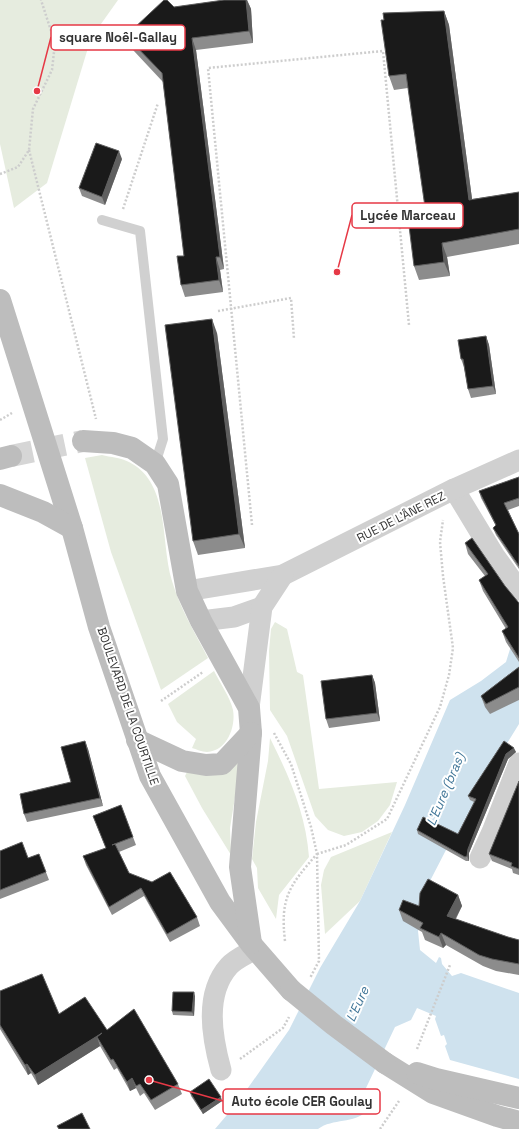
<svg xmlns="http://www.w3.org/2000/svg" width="519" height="1129" font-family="'Space Grotesk',sans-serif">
	<rect width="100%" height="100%" fill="#fff"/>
	<g fill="#e6ecdf">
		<polygon points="0,0 118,0 91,38 47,183 14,208 0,144"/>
		<path d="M102,455c8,2 20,3 27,7 42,21 31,82 43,119 8,27 23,52 36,77l-47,32 -50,-138 -26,-94z"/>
		<polygon points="275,622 287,629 297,672 303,675 319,789 397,782 390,805 378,821 362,832 344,836 328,830 315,816 287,736 270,710 269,651 271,629"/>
		<path d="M214,671c6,12 16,26 19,39 3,17 -6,41 -26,42 -5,0 -11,-3 -15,-4l4,-9 -19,-17 -9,-18z"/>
		<path d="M270,738c19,38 36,76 39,119l-30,38 -3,24 -18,-31 -1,-20 -5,-9 4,-37 12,-61z"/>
		<polygon points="242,754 230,828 231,855 202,808 185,776 188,770"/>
		<polygon points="392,832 360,901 325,934 321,885 324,870 331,857"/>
	</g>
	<path fill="#cfe2ee" d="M519,620v104l-29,47 -33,65 -11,14 -15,29 -6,26 -2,17 -5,9 2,19 16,13 3,-6 2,1 1,6 10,12 9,-3 58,20v86l-69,-19 -5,-14 2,-2 -3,-9 -3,1 -6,-17 1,-3 -19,-8 -6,12 -16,7 -29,61 -5,17 6,6c-13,13 -34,7 -49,18h-103l23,-27 51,-72 31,-62 40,-67 45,-96 45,-105 31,-19 25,-19z"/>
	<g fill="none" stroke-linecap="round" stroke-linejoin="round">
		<polyline stroke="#d6d6d6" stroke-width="22" stroke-dasharray="22 11" stroke-linecap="butt" points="11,456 83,441"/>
		<g stroke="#cdcdcd" stroke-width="2.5" stroke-dasharray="2 2" stroke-linecap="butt">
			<polyline points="29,150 96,419"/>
			<polyline points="0,174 18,167 29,150 33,109 52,70 55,43 41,0"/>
			<polyline points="123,209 158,103"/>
			<polyline points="218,311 291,298 294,339"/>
			<polyline points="0,420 12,413"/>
			<polyline points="252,525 208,68 383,51 409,325"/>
			<polyline points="161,701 203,672"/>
			<polyline points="274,733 291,764 311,827 317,854 319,961 310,978"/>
			<polyline points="317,854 346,845 387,819 440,707 449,675 453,648 443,576 440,542 443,520"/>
			<path d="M285,941c-5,-43 4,-55 32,-87"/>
			<polyline points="417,1049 450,965"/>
			<polyline points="240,1059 283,1028 289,1017"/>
			<polyline points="380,1129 399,1101"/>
		</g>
		<polyline stroke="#d0d0d0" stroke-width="10" points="102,220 140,231 163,439 155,464"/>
		<g stroke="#d0d0d0" stroke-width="21">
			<polyline points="454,489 494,555 519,590"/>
			<polyline points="187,591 283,575 454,489 519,460"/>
			<polyline points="201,621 234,617 262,607"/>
			<polyline points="249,708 262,607 283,575"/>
			<polyline points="480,858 492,832 519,763"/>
			<path d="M221,1070c-9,-33 -17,-76 8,-104 6,-7 18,-12 26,-17"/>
		</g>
		<g stroke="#bdbdbd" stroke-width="22">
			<polyline points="0,300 72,528 99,627 150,776 220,902 251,944 291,990"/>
			<polyline points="83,441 113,443 132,448 155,464 168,484 187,591 201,621 249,708 251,733 240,867 251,943"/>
			<polyline points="0,459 11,456"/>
			<polyline points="0,495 43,512 72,528"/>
			<polyline points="137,740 182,761 206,765 222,764 251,733"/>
			<polyline points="385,1063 433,1093 497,1116 519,1122"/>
			<polyline points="417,1073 436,1079 519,1098"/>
		</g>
		<polyline stroke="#bdbdbd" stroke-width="22" points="291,990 334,1025 385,1063"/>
	</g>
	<g fill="#8c8c8c">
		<polygon points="224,0 247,0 251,9 253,43 196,50 224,269 220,270 223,292 185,297 181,285 184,256 163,82 133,50 128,38 174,7"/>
		<polygon points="444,11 449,25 472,199 519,192 519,244 447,257 450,276 419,280 414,266 425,207 408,88 394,90 389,76"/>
		<polygon points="122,159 105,205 82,196 79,188"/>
		<polygon points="217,333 245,548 198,555 193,541"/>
		<polygon points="486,336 489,345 496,394 471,398 468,389 464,367 461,359"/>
		<polygon points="519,477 519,506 508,510 519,534 519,569 496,535 493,528 496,526 481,498 479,491"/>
		<polygon points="465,543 505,586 519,603 519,662 506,642 502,631 506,629 483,591 479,580 485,576 468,554"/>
		<polygon points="519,667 519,700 490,714 485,707 481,696"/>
		<polygon points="372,675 375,683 380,721 329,728 326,719"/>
		<polygon points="504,741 516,752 508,759 469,853 469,861 466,861 418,834 417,830 458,834 474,802 470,800 468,796"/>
		<polygon points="88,749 103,806 27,822 24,814 71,782"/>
		<polygon points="519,781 519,875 513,873 512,869 492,861 489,854"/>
		<polygon points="121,805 136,845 119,852 129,873 197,917 200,926 170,942 144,896 112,915 86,865 83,856 106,848 93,816"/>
		<polygon points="0,851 28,858 39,854 49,880 0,899"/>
		<polygon points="458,895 462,906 456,919 508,937 519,940 519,975 496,971 483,966 446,945 443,948 425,940 422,932 403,921 399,910 419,906"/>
		<polygon points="0,991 59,1014 107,1030 178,1084 182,1094 155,1110 144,1093 140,1096 136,1088 130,1091 117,1068 114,1070 100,1046 38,1085 31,1073 28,1075 0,1029"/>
		<polygon points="195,996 194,1016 173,1015 172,1011"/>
		<polygon points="190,1092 222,1101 203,1114 191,1096"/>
	</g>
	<g fill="#5f5f5f">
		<polygon points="246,0 247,0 251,9 253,43 249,31"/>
		<polygon points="444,11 449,25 474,214 469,200"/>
		<polygon points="192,38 196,50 224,269 220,257"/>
		<polygon points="119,151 122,159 105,205 102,197"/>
		<polygon points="442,243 447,257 450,276 444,262"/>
		<polygon points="216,257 220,270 223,292 219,280"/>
		<polygon points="212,319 217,333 245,548 239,534"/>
		<polygon points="486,336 489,345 496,394 493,386"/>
		<polygon points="372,675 375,683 380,721 377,713"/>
		<polygon points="85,741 88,749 103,806 100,798"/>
		<polygon points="514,748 516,752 508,759 469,853 469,861 467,856 468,849 506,754"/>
		<polygon points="458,895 462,906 451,927 447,916"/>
		<polygon points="441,933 446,945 443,948 439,937"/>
		<polygon points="194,992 195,996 194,1016 192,1012"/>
		<polygon points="102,1033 97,1037 100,1046 38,1085 35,1075"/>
		<polygon points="27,1064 31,1073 28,1075 25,1065"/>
		<polygon points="132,1078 136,1088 130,1091 127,1082"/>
		<polygon points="221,1097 222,1101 203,1114 201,1110"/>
	</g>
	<g fill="#1a1a1a" stroke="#5f5f5f">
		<polygon points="164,0 167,0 174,7 224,0 246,0 249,31 192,38 220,257 216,257 219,280 181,285 177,256 184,256 162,73 128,38 132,30"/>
		<polygon points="444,11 469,200 519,192 519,229 442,243 444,262 414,266 407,210 425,207 406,74 389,76 381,20 384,20 383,13"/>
		<polygon points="96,143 119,151 102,197 79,188"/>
		<polygon points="212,319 239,534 193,541 165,325"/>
		<polygon points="486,336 493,386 468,389 463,359 461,359 458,340"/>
		<polygon points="519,477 519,498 504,503 519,534 519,566 493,528 496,525 479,491"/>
		<polygon points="472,538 505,586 519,603 519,658 502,631 508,627 479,580 488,574 465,543"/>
		<polygon points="519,667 519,687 486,704 481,696"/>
		<polygon points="372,675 377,713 326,719 321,681"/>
		<polygon points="85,741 100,798 24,814 20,794 71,782 61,747"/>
		<polygon points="504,741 514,748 506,754 468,849 467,856 465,857 417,830 423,817 458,834 476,799 468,796"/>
		<polygon points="519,781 519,869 511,866 512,863 489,854"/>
		<polygon points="121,805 133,837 112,845 115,844 129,873 152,882 170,872 197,917 167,934 141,888 109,907 83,856 106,848 93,816"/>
		<polygon points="22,842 28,858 39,854 46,872 0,890 0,851"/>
		<polygon points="428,879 458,895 447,916 508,937 519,940 519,964 492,959 479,955 441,933 439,937 420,928 423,923 399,910 403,900 419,906 420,893"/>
		<polygon points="42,974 59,1014 85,997 107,1030 134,1009 178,1084 151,1100 140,1084 136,1086 132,1078 127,1082 113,1059 111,1060 97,1037 102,1033 35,1075 27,1064 25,1065 0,1025 0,991"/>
		<polygon points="173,992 194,992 192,1012 172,1011"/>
		<polygon points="209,1079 221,1097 201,1110 190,1092"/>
		<polygon points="82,1113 90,1129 59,1129 57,1126"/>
	</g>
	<g text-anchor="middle" stroke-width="4" stroke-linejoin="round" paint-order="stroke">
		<g font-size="12" fill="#333" stroke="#fff">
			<text transform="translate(401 517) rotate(-27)" y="4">RUE DE L'ÂNE REZ</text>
			<text transform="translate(128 706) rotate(71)" y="4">BOULEVARD DE LA COURTILLE</text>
		</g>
		<g font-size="13" font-style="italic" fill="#3f7597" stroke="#fff">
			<text transform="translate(445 789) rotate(-67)" y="5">L'Eure (bras)</text>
			<text transform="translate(357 1004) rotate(-66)" y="5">L'Eure</text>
		</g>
	</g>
	<path fill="none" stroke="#e63946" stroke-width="1.5" d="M37 91L51 37M337 272L352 215M149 1080L223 1101"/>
	<g fill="#e63946" stroke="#fff" stroke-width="1.5">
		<circle cx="37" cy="91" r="4"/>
		<circle cx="337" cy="272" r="4"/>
		<circle cx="149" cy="1080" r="4"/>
	</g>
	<g fill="#fff" stroke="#e63946" stroke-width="1.5">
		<rect x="51" y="25" width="134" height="25" rx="4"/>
		<rect x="352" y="203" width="111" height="25" rx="4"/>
		<rect x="223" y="1089" width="157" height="25" rx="4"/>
	</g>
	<g font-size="13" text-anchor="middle" font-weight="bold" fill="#333">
		<text x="118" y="42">square Noêl-Gallay</text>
		<text x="408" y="220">Lycée Marceau</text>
		<text x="302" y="1106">Auto école CER Goulay</text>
	</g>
</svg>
